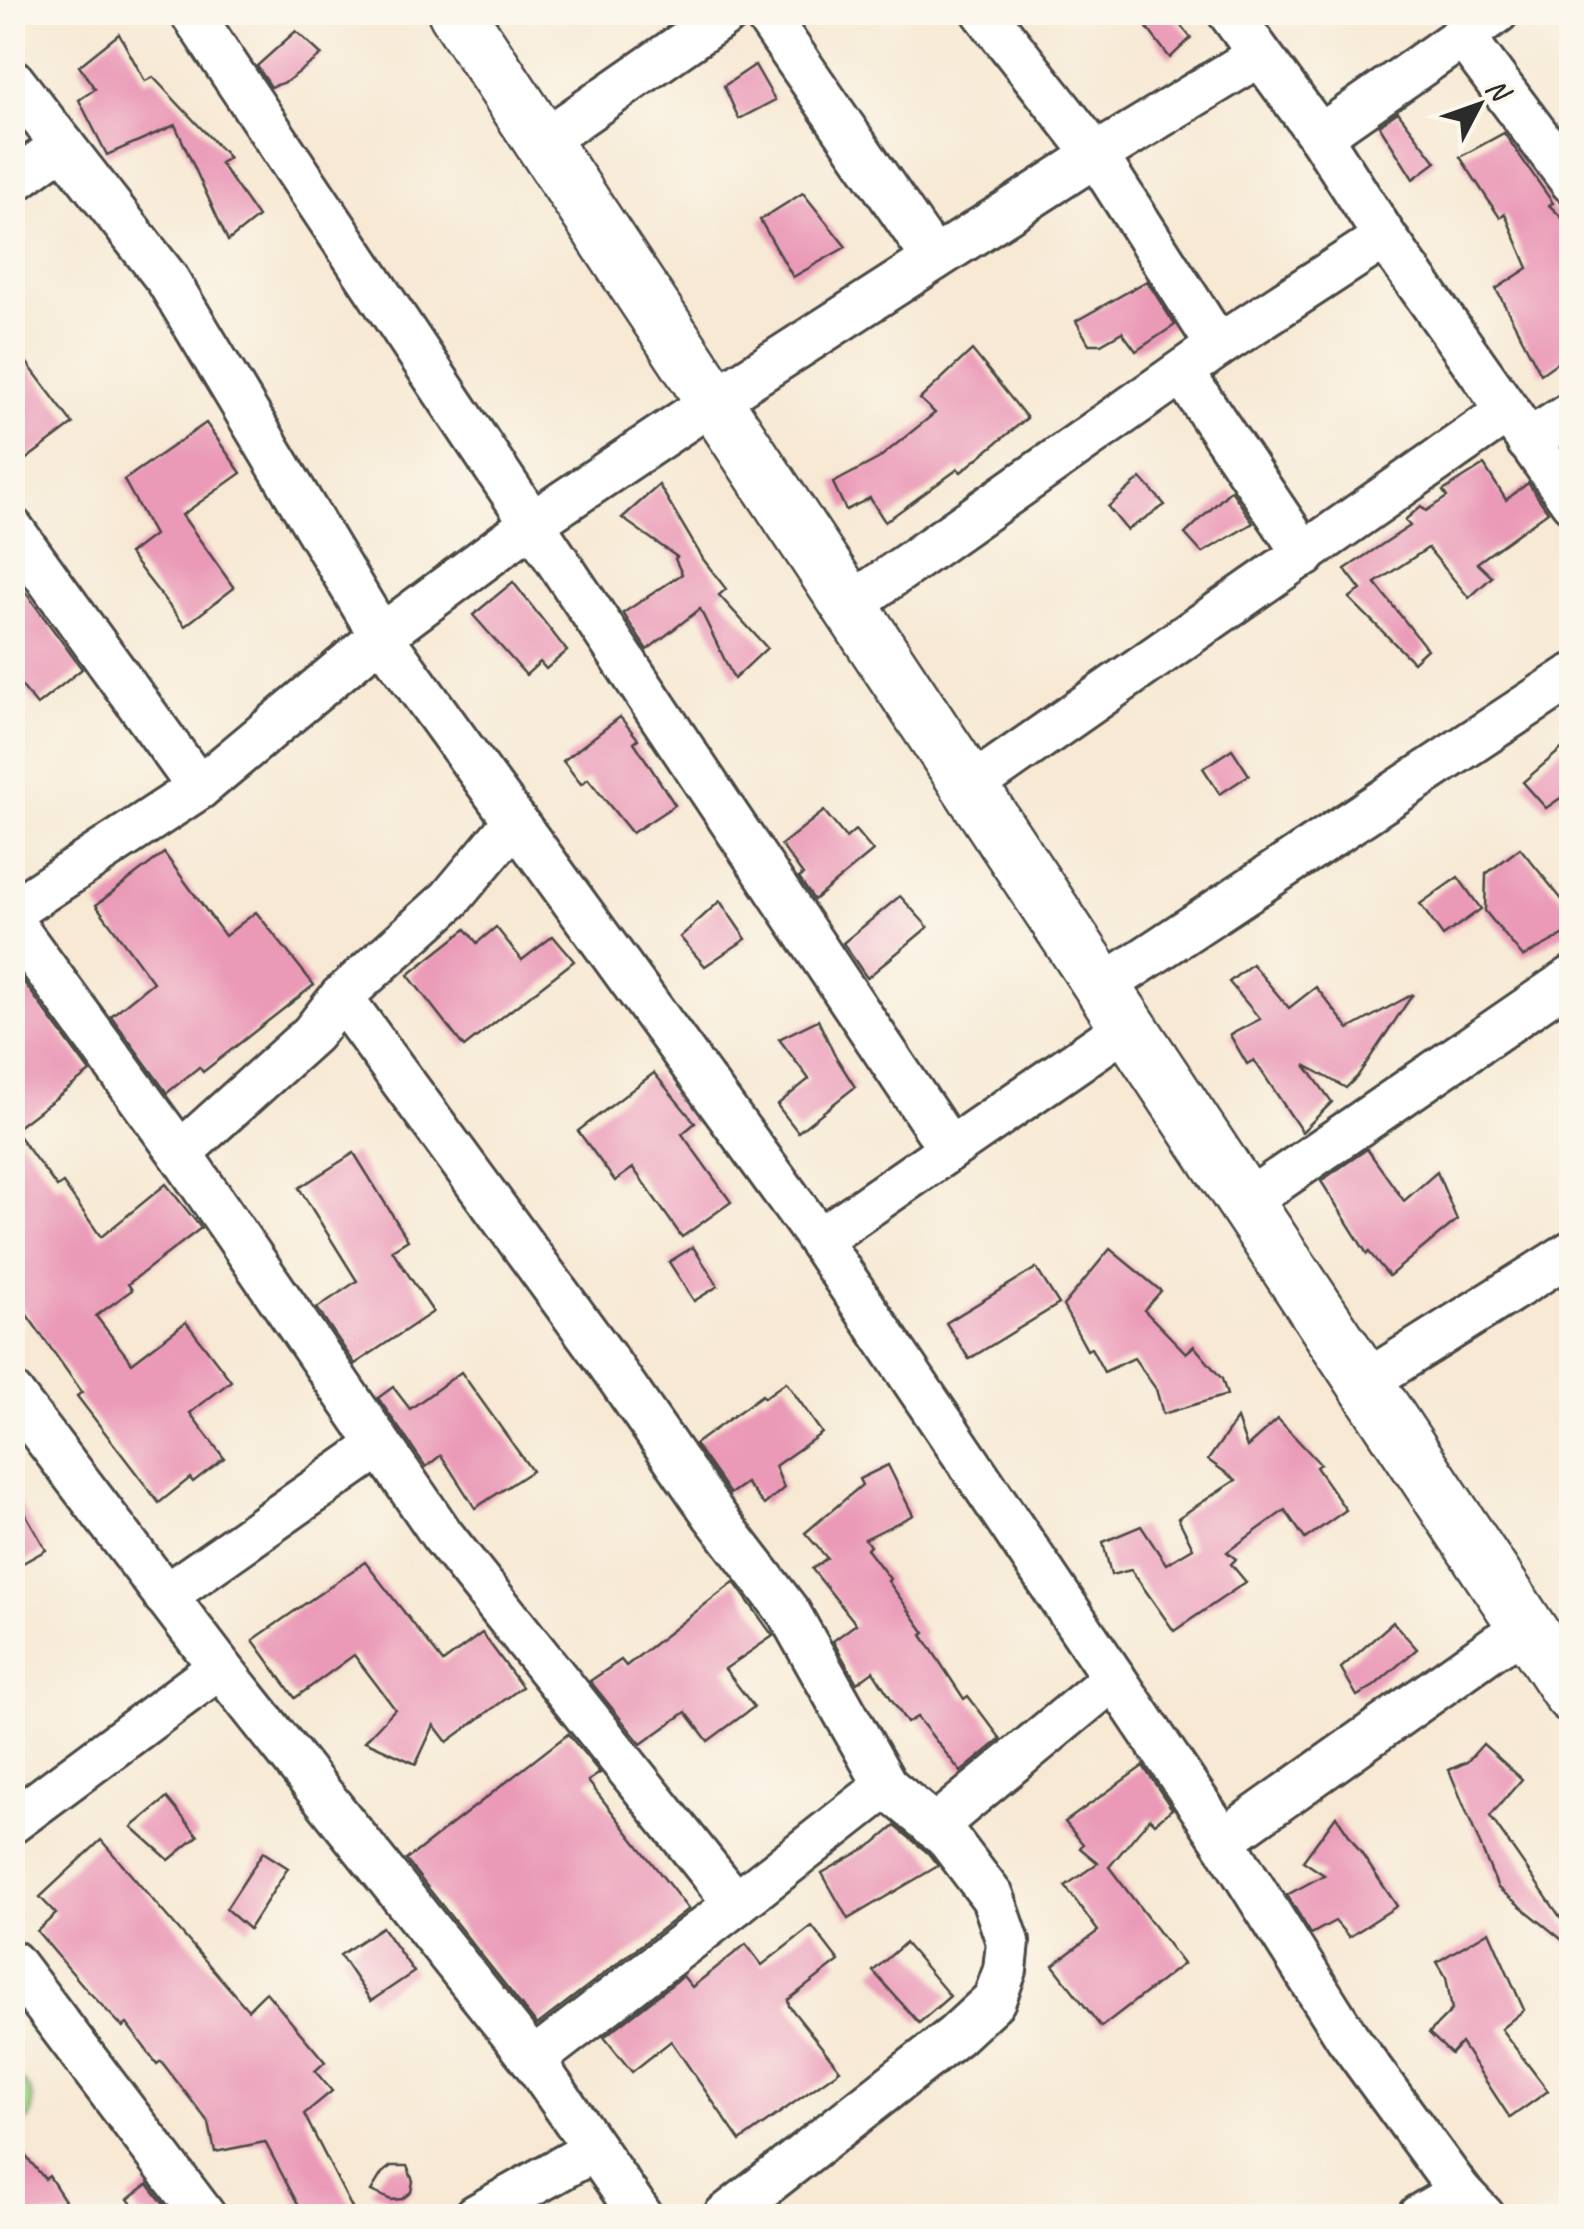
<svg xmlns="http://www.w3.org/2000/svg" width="1584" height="2229" font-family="Caveat,sans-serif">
	<rect width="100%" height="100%" fill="#fbf7ec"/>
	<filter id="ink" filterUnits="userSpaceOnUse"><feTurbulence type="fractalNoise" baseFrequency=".01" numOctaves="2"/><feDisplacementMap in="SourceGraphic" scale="20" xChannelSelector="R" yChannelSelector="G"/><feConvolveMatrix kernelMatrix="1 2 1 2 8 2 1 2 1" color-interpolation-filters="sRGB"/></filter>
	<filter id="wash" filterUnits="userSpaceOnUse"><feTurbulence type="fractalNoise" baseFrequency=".0048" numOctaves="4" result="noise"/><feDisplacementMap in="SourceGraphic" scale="40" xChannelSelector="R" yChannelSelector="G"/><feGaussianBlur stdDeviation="2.25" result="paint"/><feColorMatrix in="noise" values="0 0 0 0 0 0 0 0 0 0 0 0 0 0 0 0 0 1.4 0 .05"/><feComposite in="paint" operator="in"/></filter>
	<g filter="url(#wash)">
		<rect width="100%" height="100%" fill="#f7e9d4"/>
		<path fill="#a4da8c" stroke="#68825c" stroke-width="2.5" d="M12,2075c19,8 24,24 18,43l-17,14z"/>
		<g id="blocks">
			<g fill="#ea9ab7">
				<polygon points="1135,12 1169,12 1191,38 1170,58"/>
				<polygon points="296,31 322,55 286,82 271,87 257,66"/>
				<polygon points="119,34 145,81 153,77 229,158 220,163 258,217 228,241 175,125 107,155 79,100 95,89 79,66"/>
				<polygon points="755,65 775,100 739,119 724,86"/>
				<polygon points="1398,112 1436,162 1413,179 1379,125"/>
				<polygon points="1504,133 1553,203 1549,205 1572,228 1572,352 1541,374 1496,289 1528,268 1505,214 1500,218 1460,157"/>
				<polygon points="803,193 846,247 793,277 760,220"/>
				<polygon points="1147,281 1175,325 1136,351 1122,332 1101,344 1089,344 1076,321"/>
				<polygon points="12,343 73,424 12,470"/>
				<polygon points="972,350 1027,418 961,472 958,469 885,522 870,498 846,510 833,483 878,459 935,413 920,399"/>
				<polygon points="206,423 241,473 182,515 234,588 185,626 129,554 154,535 124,480"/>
				<polygon points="1484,465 1506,500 1528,483 1548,512 1477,563 1492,577 1469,598 1428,548 1375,583 1427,649 1413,662 1349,598 1361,590 1345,569 1410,526 1405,520 1421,506 1426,511 1447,497 1443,491"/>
				<polygon points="1141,478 1165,505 1127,530 1108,507"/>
				<polygon points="659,485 703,559 726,589 719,595 767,648 734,679 700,609 647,650 623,613 682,574 675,559 677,557 622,518"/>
				<polygon points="1231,490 1253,523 1202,553 1185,534"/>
				<polygon points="12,574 82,669 37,705 12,674"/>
				<polygon points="513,582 567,651 546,669 540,662 526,675 473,615"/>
				<polygon points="620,717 638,739 634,742 675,805 632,833 588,779 581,784 563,761"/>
				<polygon points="1572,740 1572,790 1546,808 1523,782"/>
				<polygon points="1232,749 1249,775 1220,794 1203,768"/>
				<polygon points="824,811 846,838 855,830 873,851 814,900 799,878 803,875 781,845"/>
				<polygon points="1520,848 1572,912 1572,930 1523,957 1485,911 1486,874"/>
				<polygon points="164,853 225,936 256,912 314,985 203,1072 199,1067 167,1093 111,1016 153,982 96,905"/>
				<polygon points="1458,877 1481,909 1443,936 1420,904"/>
				<polygon points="900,896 928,927 867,978 843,943"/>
				<polygon points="720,901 746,939 705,966 680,937"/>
				<polygon points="496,927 522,960 553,936 574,961 464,1047 408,975 466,929 477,943"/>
				<polygon points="1252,964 1289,1008 1316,987 1349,1029 1413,994 1357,1077 1346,1088 1305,1065 1332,1102 1302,1132 1254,1060 1247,1064 1230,1035 1260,1019 1229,982"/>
				<polygon points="12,966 90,1072 14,1130 57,1187 63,1183 101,1237 166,1184 201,1228 128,1284 132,1290 96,1316 132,1363 186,1322 231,1381 190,1413 224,1458 193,1482 190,1478 159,1503 77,1396 82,1392 12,1294"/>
				<polygon points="818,1020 834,1054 855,1087 798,1132 777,1105 809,1079 779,1039"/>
				<polygon points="654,1073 695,1123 682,1134 731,1202 682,1237 633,1168 615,1181 578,1131"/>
				<polygon points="1367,1149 1404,1201 1437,1172 1457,1220 1389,1276 1369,1252 1367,1254 1321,1181"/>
				<polygon points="354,1153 408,1240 392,1250 433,1312 355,1364 317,1308 357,1281 299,1188"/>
				<polygon points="693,1247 718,1286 694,1301 669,1262"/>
				<polygon points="1110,1249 1161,1291 1144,1310 1186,1353 1194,1346 1222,1379 1227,1395 1163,1414 1156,1389 1134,1358 1104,1372 1091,1348 1087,1350 1063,1306"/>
				<polygon points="1036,1268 1059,1304 969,1359 946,1323"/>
				<polygon points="461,1372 532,1471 475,1508 441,1455 426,1467 378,1398 393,1387 410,1409"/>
				<polygon points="786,1382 822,1433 775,1466 784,1488 764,1505 746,1483 730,1494 695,1444 762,1395 764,1398"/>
				<polygon points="1237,1419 1247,1447 1278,1419 1320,1464 1316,1467 1346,1510 1305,1539 1285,1510 1227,1552 1236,1559 1231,1564 1246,1582 1174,1631 1131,1570 1111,1575 1103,1542 1141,1526 1166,1564 1193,1548 1178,1518 1236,1480 1208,1460"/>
				<polygon points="888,1465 913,1515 865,1539 870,1546 867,1549 890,1579 888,1581 925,1633 922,1635 964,1699 968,1696 1001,1739 961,1772 917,1717 907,1723 873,1671 857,1683 833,1641 856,1624 812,1569 827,1558 805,1533 862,1485 859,1479"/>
				<polygon points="12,1490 46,1550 12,1569"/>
				<polygon points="365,1562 443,1662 482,1633 522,1687 447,1742 434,1725 416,1764 365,1741 395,1709 354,1655 295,1698 253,1640"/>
				<polygon points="734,1582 773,1636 725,1669 754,1707 708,1741 686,1712 641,1744 590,1681 621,1660 626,1666"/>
				<polygon points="1393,1622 1417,1649 1374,1686 1357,1696 1341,1668"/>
				<polygon points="568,1734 600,1773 588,1781 688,1909 537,2025 406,1860"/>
				<polygon points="1483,1744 1522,1779 1490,1816 1572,1934 1571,1947 1498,1888 1449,1770 1467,1762"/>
				<polygon points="1143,1766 1172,1809 1155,1823 1150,1818 1109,1867 1183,1964 1101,2027 1053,1965 1098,1931 1065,1886 1098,1863 1080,1848 1083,1844 1065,1822"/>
				<polygon points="167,1798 198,1836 169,1860 132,1827"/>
				<polygon points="1336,1816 1397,1906 1349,1937 1335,1921 1311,1934 1287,1895 1324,1875 1303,1861"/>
				<polygon points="895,1826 928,1853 938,1866 848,1919 822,1873 875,1843"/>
				<polygon points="101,1840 248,2010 266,1992 325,2062 315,2071 332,2091 304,2114 356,2216 304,2216 265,2142 215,2152 209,2123 161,2061 157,2064 127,2024 123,2027 86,1989 37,1931 56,1914 40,1897"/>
				<polygon points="263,1852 288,1868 249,1929 226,1909"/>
				<polygon points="812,1926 839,1961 788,2000 789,2006 840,2070 740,2141 671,2041 632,2072 604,2037 683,1976 692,1987 746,1944 762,1965"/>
				<polygon points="382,1927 414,1972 371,2001 340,1955"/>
				<polygon points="1489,1931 1524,2010 1501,2029 1548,2091 1510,2118 1461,2043 1451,2054 1429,2033 1452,2010 1446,1977 1437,1962"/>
				<polygon points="905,1943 950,1996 919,2023 873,1971"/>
				<polygon points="12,2140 45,2179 49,2176 75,2216 12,2216"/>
				<polygon points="391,2166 407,2166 413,2181 411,2192 402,2199 391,2200 371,2191 382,2173"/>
				<polygon points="148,2184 173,2216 141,2216 128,2199"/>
			</g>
		</g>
	</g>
	<g filter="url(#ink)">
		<use href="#blocks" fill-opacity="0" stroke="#4a4844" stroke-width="2.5"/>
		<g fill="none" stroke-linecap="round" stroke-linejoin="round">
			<g stroke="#4a4844" stroke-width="48">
				<g id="minor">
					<polyline points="191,12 950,1149 1128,1026"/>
					<polyline points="764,12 934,259"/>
					<polyline points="984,12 1096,155 1218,346"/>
					<polyline points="1229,12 1320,136 1385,237 1572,502"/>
					<polyline points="1463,36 1572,182"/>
					<polyline points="12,80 167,279 381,636 819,1240 950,1149"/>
					<polyline points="1320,136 1497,12"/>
					<polyline points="542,142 729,12"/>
					<polyline points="12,182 63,145"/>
					<polyline points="1182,372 1305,555"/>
					<polyline points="1528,441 1572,413"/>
					<polyline points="12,529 199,788"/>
					<polyline points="849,606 1218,346 1385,237"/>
					<polyline points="970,787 1508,411"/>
					<polyline points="12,911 199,788 381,636 531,524 714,401 1096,155 1258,56"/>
					<polyline points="12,923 180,1153 312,1034 341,997 450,899 515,821"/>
					<polyline points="1102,987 1572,676"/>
					<polyline points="341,997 605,1358 714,1515 789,1613 886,1786 946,1836 993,1898 1008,1942 1005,1970 994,2000 955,2036 725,2216"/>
					<polyline points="180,1153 442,1535 736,1904 533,2060"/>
					<polyline points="1245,1203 1572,978"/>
					<polyline points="819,1240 1223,1840 1496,1646 1527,1628"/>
					<polyline points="1364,1383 1572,1252"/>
					<polyline points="12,1394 220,1667 533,2060 641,2216"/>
					<polyline points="165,1596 379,1446"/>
					<polyline points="12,1822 220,1667"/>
					<polyline points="934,1827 1114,1678"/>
					<polyline points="1223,1840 1347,2037 1460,2192 1483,2216"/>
					<polyline points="736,1904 886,1786"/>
					<polyline points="12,1962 204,2216"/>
					<polyline points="476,2216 594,2150"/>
					<polyline points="1419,2216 1460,2192"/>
				</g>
			</g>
			<g stroke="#4a4844" stroke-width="60">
				<polyline id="tertiary" points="456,12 1572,1695"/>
			</g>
			<use href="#minor" stroke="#fff" stroke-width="42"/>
			<use href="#tertiary" stroke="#fff" stroke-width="55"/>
		</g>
	</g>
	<rect width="1584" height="2229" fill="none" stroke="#fbf7ec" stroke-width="50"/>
	<g transform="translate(1479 105) rotate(49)" stroke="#fbf7ec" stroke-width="8" paint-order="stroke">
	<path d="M0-8L18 38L0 25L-18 38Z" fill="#2b2b2b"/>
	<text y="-15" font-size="28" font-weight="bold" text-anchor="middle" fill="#2b2b2b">N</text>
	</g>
</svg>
